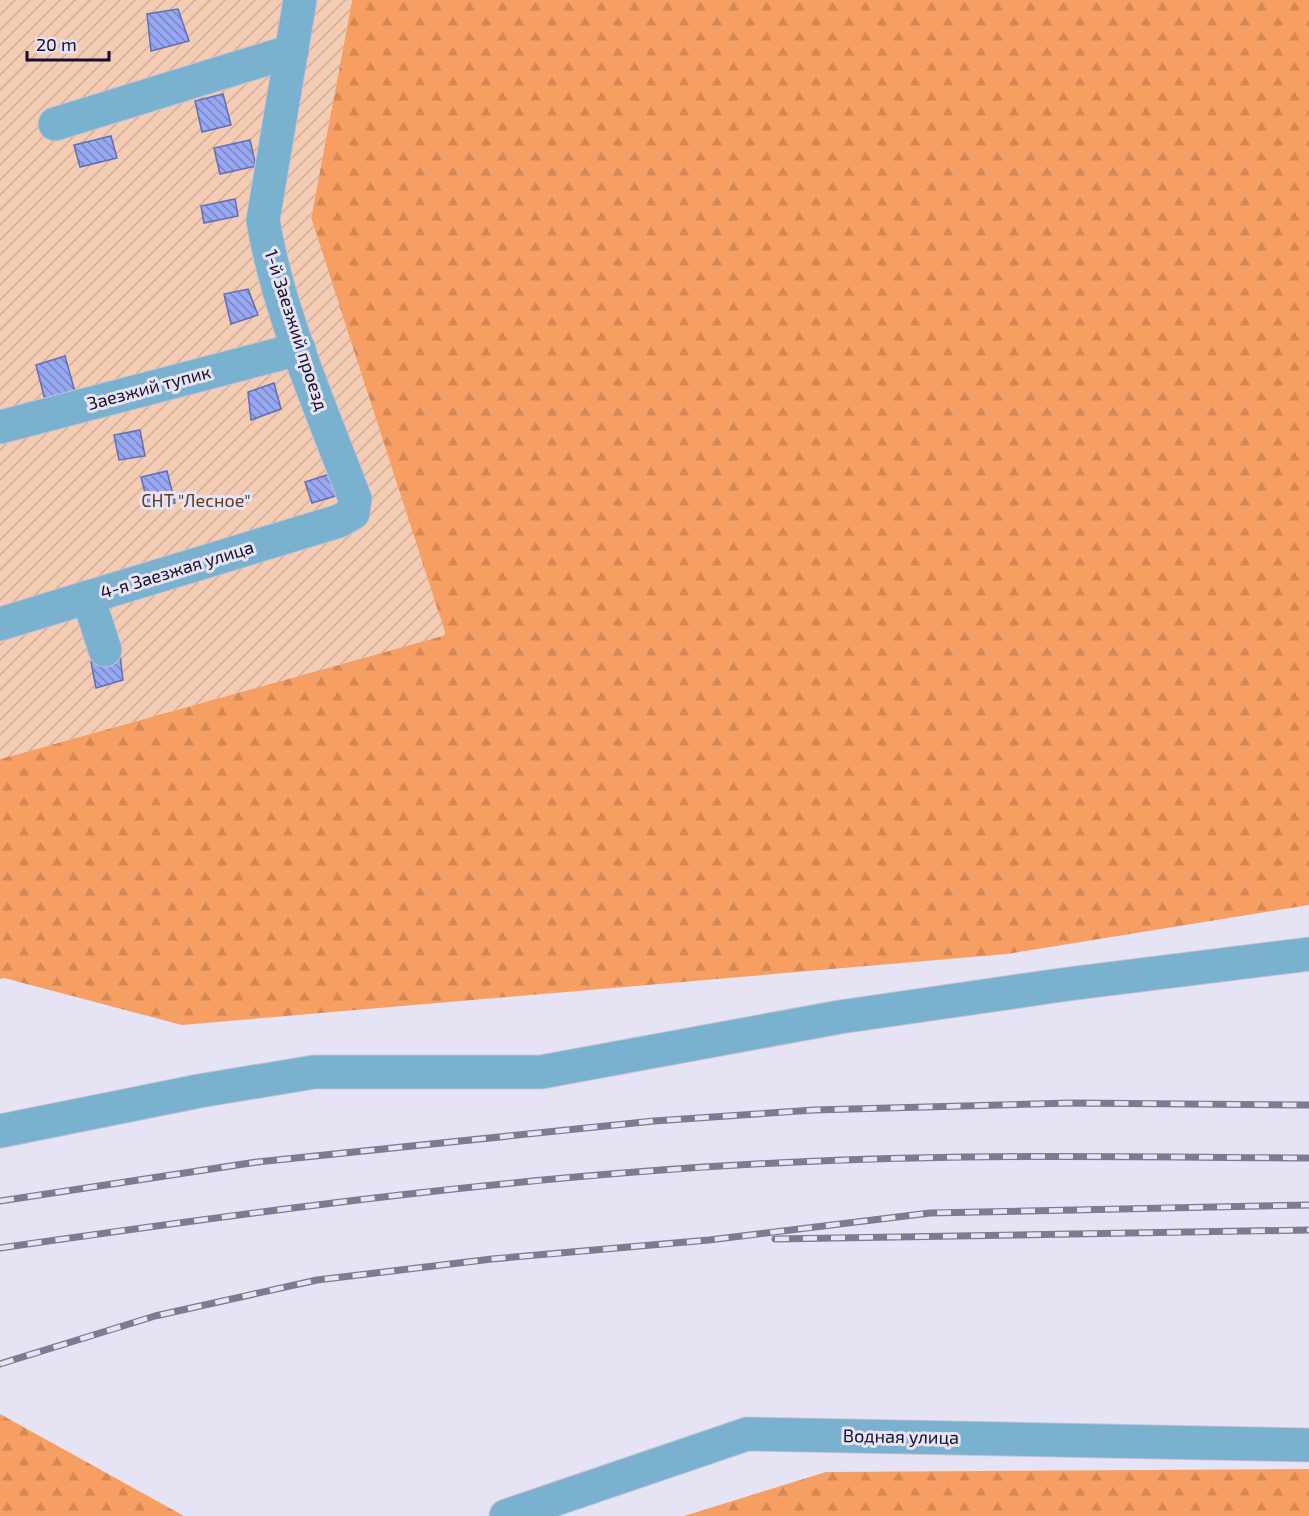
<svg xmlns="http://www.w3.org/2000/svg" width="1309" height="1516" font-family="'Exo 2',sans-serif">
	<defs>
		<pattern id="forest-firs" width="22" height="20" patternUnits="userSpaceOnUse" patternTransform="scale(1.5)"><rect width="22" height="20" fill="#f79f63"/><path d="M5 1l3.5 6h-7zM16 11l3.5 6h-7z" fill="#d38856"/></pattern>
		<pattern id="garden-furrows" width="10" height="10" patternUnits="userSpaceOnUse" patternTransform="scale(1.5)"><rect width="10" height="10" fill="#f3ccb3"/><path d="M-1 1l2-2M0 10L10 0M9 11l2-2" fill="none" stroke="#d0ae9a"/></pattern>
		<pattern id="building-back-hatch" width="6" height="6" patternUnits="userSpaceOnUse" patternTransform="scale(1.5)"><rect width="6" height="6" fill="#97a7f1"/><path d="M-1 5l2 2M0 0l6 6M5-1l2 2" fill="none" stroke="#7a86c3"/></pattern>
	</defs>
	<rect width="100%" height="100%" fill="#e6e4f4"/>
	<g fill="url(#forest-firs)">
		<polygon points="352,0 1309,0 1309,905 1007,954 182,1025 4,978 0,979 0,759 445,635 311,218"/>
		<polygon points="0,1414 184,1516 0,1516"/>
		<polygon points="1309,1469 1309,1516 684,1516 826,1472"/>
	</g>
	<polygon fill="url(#garden-furrows)" points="0,0 352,0 311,218 446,635 0,759"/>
	<g fill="url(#building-back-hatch)" stroke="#606eb3" stroke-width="1.5">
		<polygon points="178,9 189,41 151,51 147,14"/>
		<polygon points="223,94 231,125 202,132 195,101"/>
		<polygon points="111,136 117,158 80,167 74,145"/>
		<polygon points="250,140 256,166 220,174 214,148"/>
		<polygon points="235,199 238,216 204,223 201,206"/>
		<polygon points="248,289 258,315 231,324 224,294"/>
		<polygon points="65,356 75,392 45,400 36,365"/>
		<polygon points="274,383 281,409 251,420 248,392"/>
		<polygon points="140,430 145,456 119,460 114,435"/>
		<polygon points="167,471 175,503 149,509 141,477"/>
		<polygon points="333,473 339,495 312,503 305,482"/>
		<polygon points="120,655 123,680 96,688 91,662"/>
	</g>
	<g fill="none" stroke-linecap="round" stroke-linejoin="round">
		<g stroke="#c5c2d4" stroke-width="35">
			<g id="minor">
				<polyline points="55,124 292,51"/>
				<polyline points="0,427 299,349"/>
				<polyline points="88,597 105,650"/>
				<path d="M0,624l339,-103 14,-8 2,-14c-33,-89 -77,-186 -92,-279l37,-220"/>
				<polyline points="0,1131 199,1091 314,1072 541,1072 840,1017 1068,984 1309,954"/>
				<polyline points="506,1516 747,1434 1309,1445"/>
			</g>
		</g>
		<use href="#minor" stroke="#7ab1cf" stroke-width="33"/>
		<g stroke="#7f7a90" stroke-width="7">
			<g id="rail">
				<polyline points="0,1201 257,1162 654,1121 814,1110 1071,1103 1309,1105"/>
				<polyline points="775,1239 1309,1230"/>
				<path d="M0,1248c272,-39 545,-76 820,-87 163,-7 326,-4 489,-3"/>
				<polyline points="0,1364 155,1316 317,1280 492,1259 709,1240 930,1213 1309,1205"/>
			</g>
		</g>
		<use href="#rail" stroke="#e6e4f4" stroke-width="4.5" stroke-dasharray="14" stroke-linecap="butt"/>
	</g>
	<g text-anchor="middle" stroke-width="6" stroke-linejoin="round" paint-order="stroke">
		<g font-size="18" fill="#160e2a" stroke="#e6e4f4">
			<text transform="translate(296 330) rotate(72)" y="6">1-й Заезжий проезд</text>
			<text transform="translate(149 388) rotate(-15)" y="6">Заезжий тупик</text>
			<text transform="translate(177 570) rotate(-17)" y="6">4-я Заезжая улица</text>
			<text transform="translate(901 1437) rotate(1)" y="6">Водная улица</text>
		</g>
		<g font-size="18" fill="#663b1b" stroke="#e6e4f4">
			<text x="196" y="507">СНТ "Лесное"</text>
		</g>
	</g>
	<path d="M27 51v9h82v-9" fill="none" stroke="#160e2a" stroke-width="3"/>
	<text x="36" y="51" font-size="18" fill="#160e2a" stroke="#e6e4f4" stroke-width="4.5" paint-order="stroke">20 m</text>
</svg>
